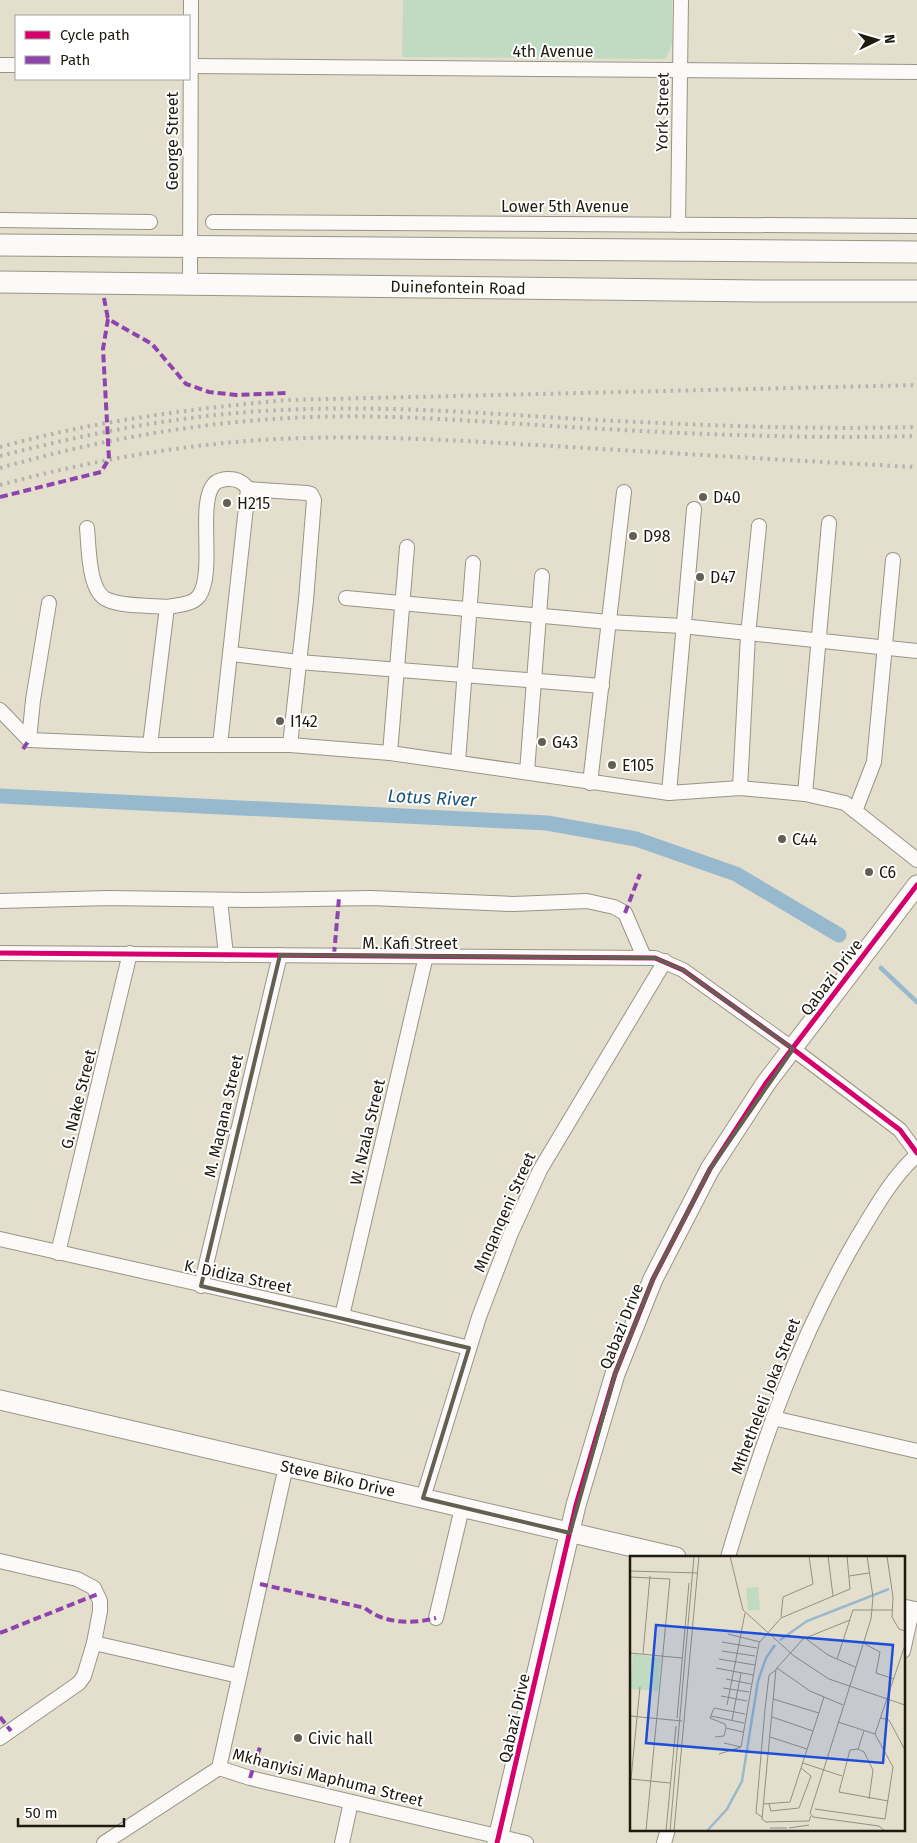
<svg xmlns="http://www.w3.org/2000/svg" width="917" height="1843" font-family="'Fira Sans',sans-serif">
	<rect width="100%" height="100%" fill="#e4dfcd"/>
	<polygon fill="#c0dbc1" points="403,0 672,0 672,44 666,58 662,59 402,57"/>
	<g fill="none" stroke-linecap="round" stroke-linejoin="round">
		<polyline stroke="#97b9cd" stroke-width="4.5" points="881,968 917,1002"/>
		<polyline stroke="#97b9cd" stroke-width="15" points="0,796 547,823 636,839 736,874 839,935"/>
		<g stroke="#989486" stroke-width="16">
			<g id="street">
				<polyline points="0,65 16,65"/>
				<polyline points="189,66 917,72"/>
				<polyline points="0,220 150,222"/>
				<polyline points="213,222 917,226"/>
				<polyline points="678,225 681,0"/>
				<polyline points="190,283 191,0"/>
				<polyline points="248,489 307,493 311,494 314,500 306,600 290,745"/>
				<path d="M87,528c2,19 1,65 21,72 17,7 41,5 59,7"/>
				<polyline points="346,598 609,622 682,626 917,651"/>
				<polyline points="232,654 299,662 602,686"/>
				<polyline points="0,710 29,740 150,745 290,745 390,753 669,793 740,788 805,794 845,803 917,860"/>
				<polyline points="29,740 33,700 49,603"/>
				<path d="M150,745l17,-138c11,-2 25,-2 32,-11 17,-25 -3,-95 16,-113 4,-3 9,-4 14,-4 9,0 14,3 19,10l-28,256"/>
				<polyline points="390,753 407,547"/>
				<polyline points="458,762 473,563"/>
				<polyline points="527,772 542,576"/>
				<polyline points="590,783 624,492"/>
				<polyline points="740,788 748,635 759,526"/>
				<polyline points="669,793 694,509"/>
				<polyline points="805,794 829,523"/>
				<polyline points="855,811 874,762 893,560"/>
				<polyline points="220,900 226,955"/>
				<polyline points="0,901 108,898 248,900 371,898 513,904 587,901 614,907 625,913 644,957"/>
				<polyline points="0,953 655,958 683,970 793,1049 900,1130 917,1153"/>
				<polyline points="0,1239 342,1316 469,1348"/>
				<polyline points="58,1253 130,953"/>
				<polyline points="201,1286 280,955"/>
				<polyline points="342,1316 426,956"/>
				<polyline points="773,1418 917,1451"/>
				<polyline points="423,1498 479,1317 511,1233 540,1170 665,961"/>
				<path d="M728,1557c34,-114 69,-216 129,-319 17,-28 35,-61 60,-83"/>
				<polyline points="0,1561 77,1579 94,1588 100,1601 100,1611 94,1643 239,1676"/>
				<polyline points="436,1618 462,1508"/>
				<polyline points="903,1651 912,1611"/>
				<polyline points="0,1738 79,1683 84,1676 94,1643"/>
				<polyline points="219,1768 250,1778 526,1843"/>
				<polyline points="219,1768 286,1466"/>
				<polyline points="104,1843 219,1768"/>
				<polyline points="342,1843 351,1802"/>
				<polyline points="664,1843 668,1829"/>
			</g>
		</g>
		<g stroke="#989486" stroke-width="21">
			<g id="secondary">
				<polyline points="0,1400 676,1557"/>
				<polyline points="903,1609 917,1612"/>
				<polyline points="497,1843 576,1505 615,1374 653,1279 710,1169 766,1083 917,885"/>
			</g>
		</g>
		<g stroke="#989486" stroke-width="23">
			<g id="primary">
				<polyline points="0,245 917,252"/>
				<polyline points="0,282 761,291 917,291"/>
			</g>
		</g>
		<use href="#street" stroke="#fbfaf8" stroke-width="14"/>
		<use href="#secondary" stroke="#fbfaf8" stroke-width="19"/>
		<use href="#primary" stroke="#fbfaf8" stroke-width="21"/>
		<g stroke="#b4b4af" stroke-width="4" stroke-dasharray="2.5 5" stroke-linecap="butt">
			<path d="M0,447c94,-26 189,-38 286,-47l631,-15"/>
			<path d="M0,456c93,-24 187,-42 283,-46 99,-5 197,3 296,9 113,6 225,11 338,8"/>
			<path d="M0,468c101,-29 205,-47 310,-51 87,-3 173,5 260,10 116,7 231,12 347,9"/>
			<path d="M0,485c81,-22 163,-37 246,-44 102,-8 204,-1 306,5 121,7 243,15 365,21"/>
		</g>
		<g stroke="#8e44ad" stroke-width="4" stroke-dasharray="8 4" stroke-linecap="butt">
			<polyline points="104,298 108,319"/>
			<polyline points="0,497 101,472 109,459 103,349 108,319 152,344 186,384 209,392 236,395 287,393"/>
			<polyline points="23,749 29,740"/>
			<polyline points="625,913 640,874"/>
			<polyline points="334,955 339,898"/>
			<path d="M260,1584l105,24c19,16 48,16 71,10"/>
			<polyline points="0,1633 98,1594"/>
			<polyline points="0,1717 11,1731"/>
			<polyline points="250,1778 260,1747"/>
		</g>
		<g stroke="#fff" stroke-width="8">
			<g id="cycleway">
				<polyline points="0,953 655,958 683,970 793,1049 900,1130 917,1153"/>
				<polyline points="497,1843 576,1505 615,1374 653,1279 710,1169 766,1083 917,885"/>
			</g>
		</g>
		<use href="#cycleway" stroke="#d6006c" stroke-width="5"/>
	</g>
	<path fill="none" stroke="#635f51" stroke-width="4" stroke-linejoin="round" d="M280,955l375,3 28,12 110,79 -83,120 -57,110 -38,95 -45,159 -147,-35 46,-150 -268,-62z"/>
	<g fill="#635f51" stroke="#fff" stroke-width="2">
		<circle cx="703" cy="497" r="5"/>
		<circle cx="227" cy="503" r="5"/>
		<circle cx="633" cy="536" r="5"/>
		<circle cx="700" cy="577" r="5"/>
		<circle cx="280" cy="721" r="5"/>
		<circle cx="542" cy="742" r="5"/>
		<circle cx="612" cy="765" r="5"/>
		<circle cx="782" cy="839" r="5"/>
		<circle cx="869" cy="872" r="5"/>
		<circle cx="298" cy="1738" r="5"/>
	</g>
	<g text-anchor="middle" stroke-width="4" stroke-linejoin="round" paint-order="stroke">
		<g font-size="16" fill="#1d1a0e" stroke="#fff">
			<text x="553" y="57">4th Avenue</text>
			<text transform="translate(662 112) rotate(-89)" y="6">York Street</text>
			<text transform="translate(172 141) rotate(-90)" y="6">George Street</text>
			<text x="565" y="212">Lower 5th Avenue</text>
			<text transform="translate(458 287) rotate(1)" y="6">Duinefontein Road</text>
			<text x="410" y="949">M. Kafi Street</text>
			<text transform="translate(831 977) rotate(-53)" y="6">Qabazi Drive</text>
			<text transform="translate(78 1099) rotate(-76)" y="6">G. Nake Street</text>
			<text transform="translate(223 1116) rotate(-77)" y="6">M. Maqana Street</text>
			<text transform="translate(367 1132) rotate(-77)" y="6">W. Nzala Street</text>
			<text transform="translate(504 1212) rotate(-66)" y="6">Mnqanqeni Street</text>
			<text transform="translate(238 1276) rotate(12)" y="6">K. Didiza Street</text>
			<text transform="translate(621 1326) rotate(-68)" y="6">Qabazi Drive</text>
			<text transform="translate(765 1396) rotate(-69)" y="6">Mthetheleli Joka Street</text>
			<text transform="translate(338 1478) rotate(13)" y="6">Steve Biko Drive</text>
			<text transform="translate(514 1718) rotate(-77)" y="6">Qabazi Drive</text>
			<text transform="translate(328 1777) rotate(14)" y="6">Mkhanyisi Maphuma Street</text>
		</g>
		<g font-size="16" fill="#1d1a0e" stroke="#fff" text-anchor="start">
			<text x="713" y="503">D40</text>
			<text x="237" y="509">H215</text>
			<text x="643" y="542">D98</text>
			<text x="710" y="583">D47</text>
			<text x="290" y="727">I142</text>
			<text x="552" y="748">G43</text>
			<text x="622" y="771">E105</text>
			<text x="792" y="845">C44</text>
			<text x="879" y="878">C6</text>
			<text x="308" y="1744">Civic hall</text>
		</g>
		<g font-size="18" font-style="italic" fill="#1a5579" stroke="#fff">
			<text transform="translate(432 798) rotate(3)" y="6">Lotus River</text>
		</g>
	</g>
	<g transform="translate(630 1556)">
		<rect width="275" height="275" fill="#e4dfcd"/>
		<path d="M128,31l2,23 -12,1 -2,-23zM3,98l28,4 -3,33 -28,-2z" fill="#c0dbc1"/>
		<path fill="none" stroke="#97b9cd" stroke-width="2.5" d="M150,84l27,-19 82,-32M77,275l20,-22 15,-28 16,-100 8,-23 9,-13"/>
		<path fill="none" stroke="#949081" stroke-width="1" d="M100,0l13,54 51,46 35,23 76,26M198,0l5,40M237,0l6,41 -2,22 -61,194 3,4 66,9 6,5M257,0l6,41 -1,20 7,12 6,2M0,15l68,2M219,20l20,-3M0,21l40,2 -24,252M151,61l2,-20 30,-13 -4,-28M98,78l32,8M175,82l23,17 27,12M92,86l35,6M233,87l17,9 -4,21 18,6M92,95l33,5M0,97l52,5M13,98l7,-78M89,103l36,6M207,103l16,-49h39M86,112l37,7M147,112l33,23 33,14M96,123l25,5M93,132l26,4M91,140l26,5M143,143l46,14M97,149l18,-92M0,160l52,5M81,160l33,7M142,161l41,14M47,162l12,-135M251,162l8,2 16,30M102,164l9,-47M208,166l37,12M234,175l-6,18 -8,1 -11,42 49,9M113,176l-17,-4 -1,-4 -15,-6 4,-10 31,6M245,178l30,-89M85,181l9,-1 2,-8M140,181l37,12M94,187l17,4M228,193l6,3 9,18 -4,29M89,198l22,-7 18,-104 22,-25 69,-29 -3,-33M173,207l39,13M1,223l9,-92M1,223l39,4M133,248l27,-2 34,-105M139,248l2,7 28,-3 12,-32 -10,-8M185,253l70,10 8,-52 -18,-33M181,260l-2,5 -43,1 -4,-3 14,-150 27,-30 47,-19M132,261l-6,-4 9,-104 4,-34 7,-5M140,272h17M159,272l20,-3M36,275l10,-105M40,275l24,-275M44,275l25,-275"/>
		<path fill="#1d4ed8" fill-opacity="0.15" stroke="#1d4ed8" stroke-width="2.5" d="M26,69l237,20 -10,118 -237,-20z"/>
		<rect width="275" height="275" fill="none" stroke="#1d1a0e" stroke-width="2.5"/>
	</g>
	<rect x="15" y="15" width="175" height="65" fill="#ffffff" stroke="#a5a39f"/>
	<rect x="25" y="31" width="25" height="8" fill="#d6006c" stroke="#a5a39f"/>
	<text x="60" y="40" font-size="15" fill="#1d1a0e">Cycle path</text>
	<rect x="25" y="56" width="25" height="8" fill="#8e44ad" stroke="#a5a39f"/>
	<text x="60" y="65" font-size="15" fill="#1d1a0e">Path</text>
	<g transform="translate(877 40) rotate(85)" stroke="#ffffff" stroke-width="4" paint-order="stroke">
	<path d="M0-4L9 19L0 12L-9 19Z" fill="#1d1a0e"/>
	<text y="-8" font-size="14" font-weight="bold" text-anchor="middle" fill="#1d1a0e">N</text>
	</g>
	<path d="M18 1818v8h106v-8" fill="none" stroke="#1d1a0e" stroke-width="2.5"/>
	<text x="25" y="1818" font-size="15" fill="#1d1a0e" stroke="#ffffff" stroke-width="4" paint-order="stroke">50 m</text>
</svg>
